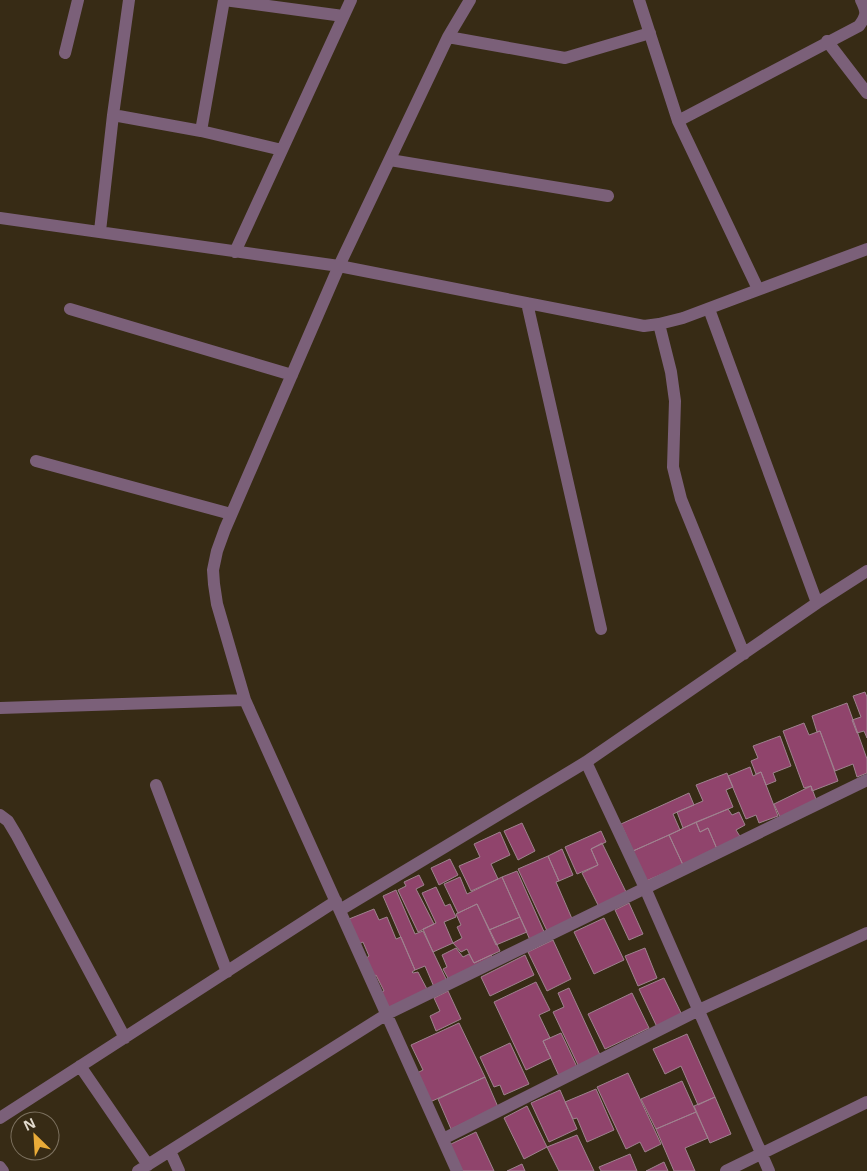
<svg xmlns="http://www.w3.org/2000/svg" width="867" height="1171" font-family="'Noto Sans',sans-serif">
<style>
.building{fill:#90446c;stroke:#9f828f}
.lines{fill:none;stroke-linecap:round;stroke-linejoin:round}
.minor{stroke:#7b6079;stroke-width:12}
</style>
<rect width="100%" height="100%" fill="#372b15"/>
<path class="building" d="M865 692 867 697V738L864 731 857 733 852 720 861 717 853 696Z
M847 703 867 759V773L857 777 853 764 835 771 820 731 817 732 812 716Z
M804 723 809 735 820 731 838 781 812 791 811 786 804 788 783 731Z
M780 736 791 766 773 773 776 781 766 785 761 772 756 774 751 761 758 758 753 746Z
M750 767 753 776 761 772 778 816 759 823 756 815 746 819 728 776Z
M727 773 733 787 726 790 733 807 683 828 677 812 703 801 696 785Z
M811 786 817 802 781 819 774 804Z
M689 793 694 805 673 814 680 830 633 851 621 824Z
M728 809 732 815 739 812 745 825 736 830 741 838 717 849 708 828 700 832 696 822Z
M696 822 700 832 708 828 717 849 683 865 669 835Z
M522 823 535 851 518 860 504 831Z
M601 831 606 842 591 849 598 865 577 874 565 847Z
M500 832 510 855 491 864 498 879 471 891 459 866 480 857 474 844Z
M669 835 683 865 646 881 633 851Z
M602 843 627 894 599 907 582 873 598 865 591 849Z
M562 849 573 875 559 881 548 856Z
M548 856 559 881 556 882 573 921 548 933 518 869Z
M450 859 458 875 439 885 431 868Z
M517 871 545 934 530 940 502 877Z
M419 875 424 885 416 889 434 924 418 932 398 890 406 886 404 882Z
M460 877 467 894 502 877 520 917 489 930 477 904 458 913 444 884Z
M436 887 445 906 450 904 456 917 444 922 453 943 433 952 423 929 436 923 422 893Z
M396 890 415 934 423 931 447 981 434 987 425 966 415 970 383 896Z
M629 903 643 934 629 940 615 910Z
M477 904 500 951 474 963 467 949 461 952 453 943 462 938 457 927 461 925 456 914Z
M374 909 379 920 387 917 396 939 401 937 415 970 412 972 413 973 418 972 428 991 387 1010 379 993 384 991 376 975 373 977 365 959 369 956 363 942 359 944 349 919Z
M520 917 527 932 496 945 489 930Z
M604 918 624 960 594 974 574 932Z
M553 940 571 979 547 991 528 952Z
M456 948 463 957 469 954 474 963 491 955 493 958 449 980 443 969 447 967 442 955Z
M645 948 657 978 638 986 625 956Z
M525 955 534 975 490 996 481 977Z
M664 978 682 1015 657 1027 639 989Z
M536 982 550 1010 539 1015 550 1038 543 1041 551 1058 526 1070 494 1002Z
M569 988 601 1057 579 1067 553 1012 564 1007 558 993Z
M448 991 461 1019 436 1031 430 1016 440 1011 434 998Z
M632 993 649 1028 605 1049 588 1014Z
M459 1023 485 1077 430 1102 417 1073 423 1070 411 1045Z
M561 1033 577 1067 559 1076 543 1041Z
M687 1034 715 1097 698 1105 681 1066 665 1074 653 1049Z
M510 1043 529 1084 504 1095 500 1085 494 1087 480 1057Z
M628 1073 661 1144 645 1152 640 1142 626 1149 597 1087Z
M485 1077 498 1107 451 1129 438 1099Z
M682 1081 696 1112 656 1129 641 1099Z
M596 1089 614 1130 587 1142 577 1118 573 1119 565 1102Z
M560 1090 577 1129 549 1142 531 1103Z
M715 1097 731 1134 710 1143 694 1106Z
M527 1106 547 1147 524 1159 504 1118Z
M696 1112 708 1138 685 1148 695 1171H674L656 1129Z
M476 1132 494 1171H461L449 1145Z
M577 1135 594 1171H559L547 1147Z
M630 1154 637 1171H601L599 1167Z
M664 1162 668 1171H646Z
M522 1164 525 1171H507Z"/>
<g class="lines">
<path class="minor" d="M224 0 343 16
M639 0 678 121 758 289
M448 37 565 58 650 33
M827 41 867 93
M65 53 78 0
M113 115 201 131 282 150
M678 121 859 26C867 15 867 12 861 0
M201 131 224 0
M390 160 608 196
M0 218 339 266 644 326 659 324 683 318 867 249
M100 231 113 115 129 0
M235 252 351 0
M527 303 601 629
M70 309 292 375
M709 309 817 603
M659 324 671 372 675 401 673 467 681 499 744 654
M36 461 231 514
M0 708 245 700
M586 762 645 888 769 1171
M156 785 227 972
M0 815 8 821 17 836 125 1038
M340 910 586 762 817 603 867 571
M80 1066 148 1165
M0 1118 336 901
M443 1139 699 1010 867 933
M170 1151 179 1171
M0 1167 3 1171
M138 1171 387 1014 867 780
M457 1171 245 700 217 604 214 584 213 570 217 551 225 529 339 266 448 37 470 0
M726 1171 867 1102"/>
</g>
<g transform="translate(35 1136) rotate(335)"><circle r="24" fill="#372b15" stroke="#7c715f"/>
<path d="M0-4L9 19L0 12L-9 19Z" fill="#e9ab38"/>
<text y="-8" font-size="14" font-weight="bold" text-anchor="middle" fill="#e3dbce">N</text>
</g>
</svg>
